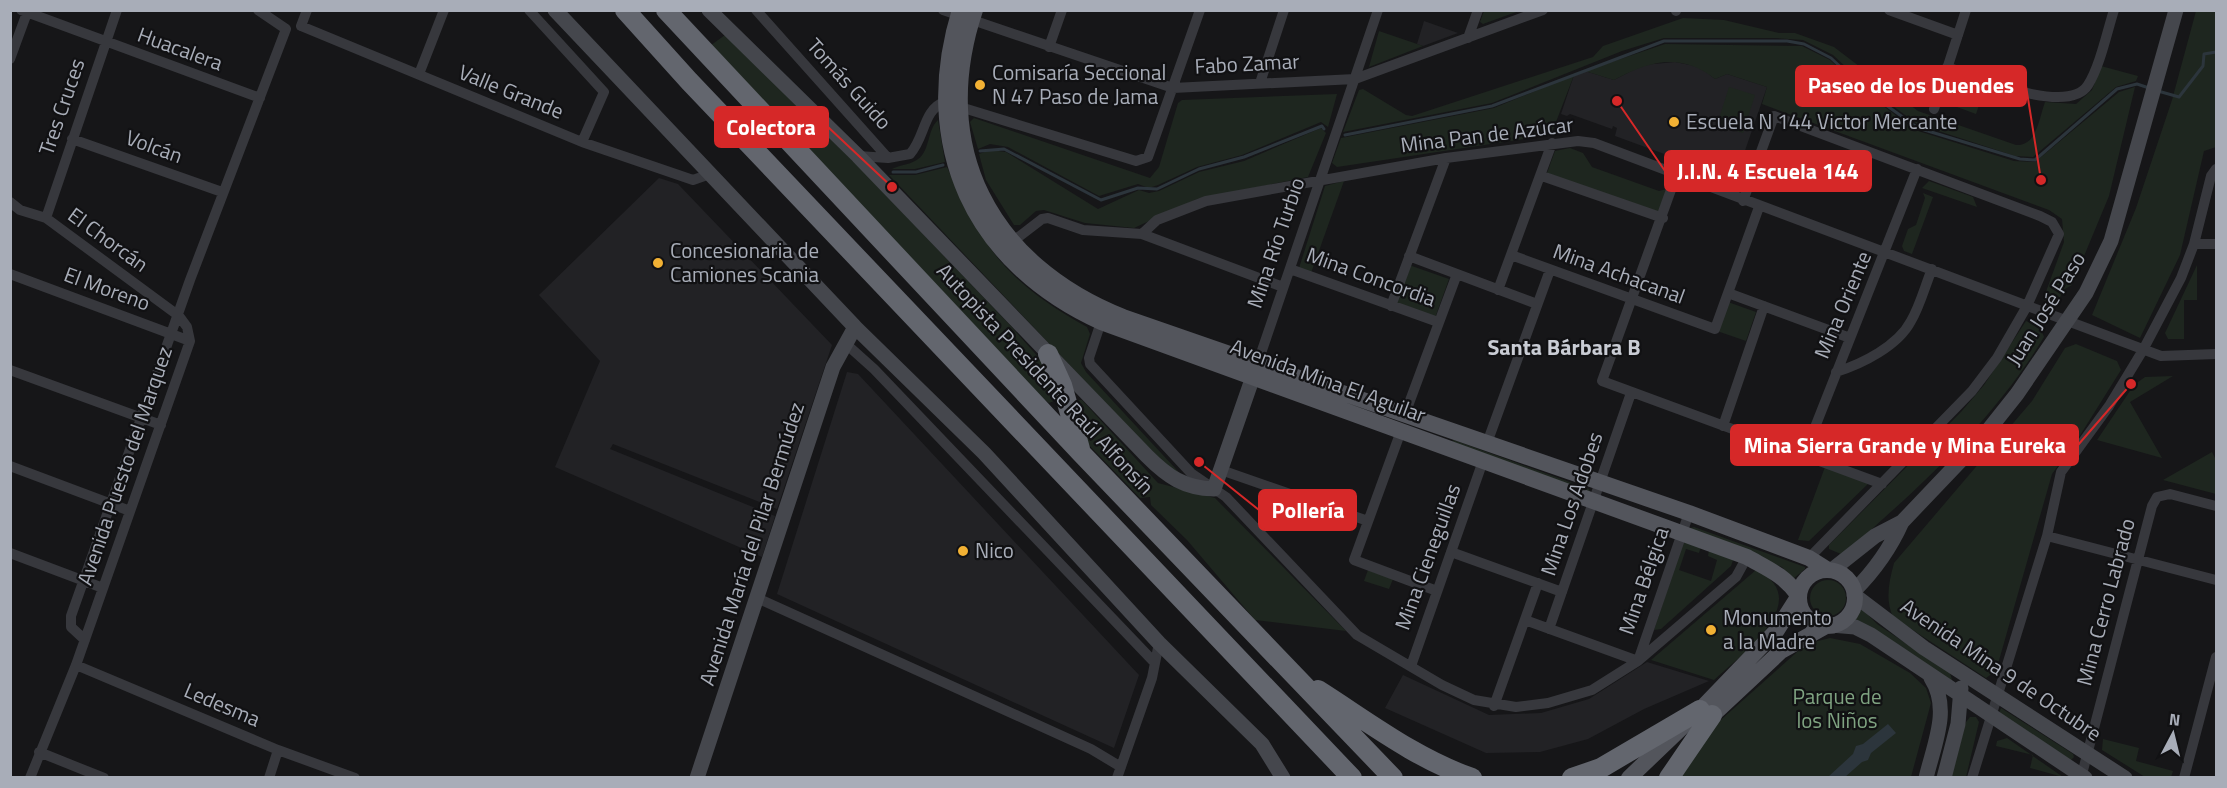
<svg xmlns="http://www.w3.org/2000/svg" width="2227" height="788" font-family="'Titillium Web',sans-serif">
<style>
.built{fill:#222225}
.green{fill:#1e261f}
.water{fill:#2c353c}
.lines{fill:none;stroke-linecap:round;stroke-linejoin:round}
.stream{stroke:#2c353c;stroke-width:3}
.street{stroke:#37383d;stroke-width:10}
.secondary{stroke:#45474d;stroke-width:15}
.primary{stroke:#53555c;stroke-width:16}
.highway{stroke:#63666e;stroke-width:20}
.poi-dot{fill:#f2b134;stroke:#111113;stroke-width:2}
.labels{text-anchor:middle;stroke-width:4.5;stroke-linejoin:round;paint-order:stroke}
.street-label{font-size:21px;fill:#a8adb8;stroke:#111113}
.poi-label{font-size:21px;fill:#a8adb8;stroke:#111113;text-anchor:start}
.park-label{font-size:21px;fill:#7fa381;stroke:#111113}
.neighbourhood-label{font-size:22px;font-weight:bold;fill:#c9ccd4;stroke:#111113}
.leader{fill:none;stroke:#d62828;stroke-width:2}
.callout-dot{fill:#d62828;stroke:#111113;stroke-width:2}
.callout{fill:#d62828;stroke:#d62828;stroke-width:2}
.callout-label{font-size:22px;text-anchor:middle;font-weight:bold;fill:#fff}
</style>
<rect width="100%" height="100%" fill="#161618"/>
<path class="built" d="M1424 21 1458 33 1423 46 1417 44Z
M1675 62 1700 67 1715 79 1727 74 1767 87 1740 165H1737L1734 174 1728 177 1721 173V169L1709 165 1704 168 1697 165 1696 160 1691 159 1689 163 1615 136 1617 128 1613 126 1612 129 1570 114 1567 116 1561 114 1574 75 1585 71 1614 80 1643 65Z
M659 178 678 184 832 345 777 509 613 444 610 449 775 516 762 557 555 467 600 361 539 295Z
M847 372 858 374 1139 675 1114 748 777 594Z
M1647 662 1709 681 1644 709 1588 739 1540 752 1486 753 1385 708 1403 675 1489 715 1541 713 1589 699Z"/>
<path class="green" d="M1484 11V10L1519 11 1483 24 1480 22Z
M2196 11H2216V147L2204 151 2180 255 2140 338 2092 315 2136 208 2172 100Z
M1683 18 1724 20 1779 33H1795L1834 47 1918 111 2016 145C2037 146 2039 118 2045 102L2076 104 2092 90 2101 66 2138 76 2136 81 2116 87 2033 157 2015 156 1917 124 1865 85 1833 55 1803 40 1775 38H1664L1622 51 1492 103 1343 132 1359 90 1363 89 1406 115 1412 116 1593 57 1603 46Z
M1379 31 1423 46 1369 67Z
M725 35 860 168 1009 324 1040 359 1055 393 1054 401 1049 403 1042 398 707 48Z
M1665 44 1802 46 1830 60 1861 89 1915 130 2014 161 2035 162 2119 92 2135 87 2109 196 2072 285 2065 289 2055 305 2043 300 2064 242 2062 219 2049 210 1762 104 1767 87 1727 74 1715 79C1681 52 1649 61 1614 80L1585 71Z
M1574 75 1551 135 1337 167 1332 163 1341 138 1494 108Z
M1956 77 1985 87 1976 114 1946 103 1943 98 1949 80Z
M1729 87 1755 95 1743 133 1717 125Z
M1337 94 1328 127 1321 122 1242 155 1197 167 1158 185 1149 188 1138 184 1099 196 1008 147 990 144 978 149 970 122 974 118 1150 178 1159 167 1178 103 1182 100Z
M938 120 945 162 915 169H892C899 165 908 165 915 161 931 153 926 131 938 120Z
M1321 128 1326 133 1308 177 1197 199 1134 228 1085 223 1044 210 1036 211 1020 225H1014L986 180 979 154 990 150 1006 152 1098 209 1139 190 1149 193 1159 191 1199 172 1244 161Z
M1570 148 1583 153 1592 167 1659 191 1667 189 1658 213 1547 173 1555 151Z
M947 167C983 250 1008 283 1087 327L1090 334 1081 363 1086 372 1187 481 1176 477 889 175H915Z
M1344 181 1311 273 1299 268 1325 186Z
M1929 181 1973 197 1977 207 1922 188Z
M1923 193 1933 197 1912 254 1904 251 1902 246 1908 229 1916 225 1925 198Z
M1409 265 1449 279 1435 318 1394 304Z
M2197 265V300H2184V339H2168L2165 333Z
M1728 302 1756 312 1746 341 1717 331Z
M2026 321 2040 326 2044 337C1994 420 1921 486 1849 549L1841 554 1829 549V545L1961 412 1984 385Z
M2076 344 2117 361 2121 370 2079 437 2052 474 1996 671 1986 678 1893 617C1885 599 1889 582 1894 563L2032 401 2065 348Z
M2173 376 2130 402 2162 458 2097 440 2134 385 2145 377Z
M1077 400H1082L1158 483 1215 498 1346 631 1255 620 1187 540 1151 505 1150 497 1140 498 1085 441 1074 404Z
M1454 440 1589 489 1590 492 1451 442Z
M2212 452 2216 460V494L2163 480Z
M1825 467 1869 483 1809 541 1798 540Z
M1694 527 1805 567V569L1793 579 1782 567 1690 532V528Z
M1683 542 1701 546 1699 553 1686 549 1679 570 1711 581 1717 560 1708 556 1709 550 1733 560 1731 566 1661 629 1654 630Z
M1368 570 1393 579 1389 589 1364 581Z
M1756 570C1816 599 1743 654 1714 680L1651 660Z
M1810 598a18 18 0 1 1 36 0a18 18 0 1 1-36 0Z
M1861 608 1877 624 1950 673 1953 683 1854 621Z
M1830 638 1860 644 1910 673 1926 688 1931 703 1911 777 1678 778 1705 734 1806 644Z
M2001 708 2073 754 2074 757 2071 760 1999 713Z
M1970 717H1976L1979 722 1966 777 1951 778 1966 722Z
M2007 738 2063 777 2030 768 2033 755 1996 746 1997 741Z
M2103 739 2139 748 2136 761 2173 771 2171 777H2145L2102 750Z"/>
<path class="water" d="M1888 724 1896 733 1871 753 1868 760 1862 762 1845 777H1828L1853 754 1856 746 1863 744Z"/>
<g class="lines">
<path class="stream" d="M2158 91 2179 97 2203 66 2204 54 2216 52
M1345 135 1492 106 1664 41H1787L1804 44 1831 58 1865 90 1918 128 2020 159 2035 160 2117 89 2137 84 2149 88
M980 151 1004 149 1101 200 1138 188 1157 189 1199 169 1244 157 1322 126 1324 129
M893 172H916L943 165"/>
<path class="street" d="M21 10 260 98
M258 10 286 29
M529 10 604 92 582 142
M756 10 888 158
M943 10 1173 88 1355 79 1543 10
M1889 10 1958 35
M1676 11V10
M301 26 582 142 693 180 710 174
M301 26 307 10
M1468 38 1478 10
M1049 47 1062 10
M10 59 28 10
M1947 67C1974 76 2068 117 2088 85 2100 66 2107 32 2114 10
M419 74 444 10
M1260 83 1284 10
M1934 109 1966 10
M72 139 222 192
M858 156 888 158 910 154C925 138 923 110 944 102L1136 161 1148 157 1200 10
M1542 176 1663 218
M1676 176 1602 381 1882 484
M1743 201 1774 116 2040 216 2052 222 2059 234 2027 306 1997 358 1972 391 1809 558
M10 202 20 210 46 218 179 316 187 327 190 341 76 665 30 778
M46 218 117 10
M1142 234 1157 220 1206 201 1446 158 1578 141 1594 143 2161 356 2216 354
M1012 242 1042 219 1048 218 1083 230 1142 234 1283 287
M2194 244H2216
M1511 255 1715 329 1759 207
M1409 256 1537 304
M1290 269 1438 322
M10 274 190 341
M1498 290 1552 143
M1728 293 1850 338
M1391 306 1446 158
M1101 322 1089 358 1090 364 1191 473 1226 497 1357 635 1442 685 1474 700 1516 707 1548 703 1592 690 1638 661 1736 577 1747 557
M845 343 874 369 1155 663
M1258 362 1378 10
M10 370 161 425
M1836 372C1862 364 1898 346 1911 321 1920 306 1925 286 1932 269
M1405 414 1457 274
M1723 426 1764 306
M1401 431 1354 560 1437 591
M1487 443 1550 270
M1804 455 1917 169
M10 466 130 511
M1221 470 1368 521
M2047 536 2216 580
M1451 552 1562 592
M10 553 103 588
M757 598 1091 749 1121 767
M1525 620 1638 661 1689 513
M1549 629 1631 393
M85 640 71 627V616L190 280 286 29
M76 665 278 750 355 778
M1411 666 1483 461
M1494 706 1538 583
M39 752 104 778
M269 778 278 750
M1117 778 1152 678 1159 643
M1972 778 2047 536 2061 472 2109 406 2143 350 2181 278 2194 244 2211 176 2216 169
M2081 778 2152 506 2157 497 2170 494 2216 506
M2184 778 2216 657"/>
<path class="secondary" d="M555 10 855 327 984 453 1159 643 1262 744 1283 778
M709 10 858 156 1147 456C1168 477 1184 488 1214 489L1256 368
M1832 570 1875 536 1902 522 1982 438 2017 394 2086 293 2111 241 2176 10
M1854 591C1875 570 1890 549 1902 522
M1854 595 1924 648 2125 778
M1831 625 1855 627 1871 635 2085 778
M697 778 833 367 855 327
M1926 778C1934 744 1951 709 1931 678
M1944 778 1958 724 1961 688"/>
<path class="primary" d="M960 10C918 145 973 264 1101 322L1747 557C1768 569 1784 575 1798 595
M975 10C929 148 990 264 1123 317L1689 513 1809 558 1828 570
M1799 598a28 28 0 1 1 56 0a28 28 0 1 1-56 0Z
M1703 724 1781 651 1826 626
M1629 778 1700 710 1777 630 1798 597"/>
<path class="highway" d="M625 10 689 81 1352 778
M666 10 1082 454 1393 778
M1048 354 1062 385 1080 449
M1318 690C1367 721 1416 759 1472 778
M1572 778 1601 768 1700 710
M1669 778 1712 715"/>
</g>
<g class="poi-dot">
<circle cx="980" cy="85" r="6"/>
<circle cx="1674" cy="122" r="6"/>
<circle cx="658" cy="263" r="6"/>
<circle cx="963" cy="551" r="6"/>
<circle cx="1711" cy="630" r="6"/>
</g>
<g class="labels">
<g class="street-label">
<text transform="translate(180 49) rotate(20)" y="7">Huacalera</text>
<text transform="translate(1247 64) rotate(-3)" y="7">Fabo Zamar</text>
<text transform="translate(849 84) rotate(48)" y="7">Tomás Guido</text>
<text transform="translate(511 92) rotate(22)" y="7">Valle Grande</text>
<text transform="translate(62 107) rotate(-71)" y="7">Tres Cruces</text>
<text transform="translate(1487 135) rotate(-7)" y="7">Mina Pan de Azúcar</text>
<text transform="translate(154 147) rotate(20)" y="7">Volcán</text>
<text transform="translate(108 240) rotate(36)" y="7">El Chorcán</text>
<text transform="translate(1276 243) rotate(-71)" y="7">Mina Río Turbio</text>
<text transform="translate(1619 274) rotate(20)" y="7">Mina Achacanal</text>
<text transform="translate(1371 277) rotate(20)" y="7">Mina Concordia</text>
<text transform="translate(107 289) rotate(20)" y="7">El Moreno</text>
<text transform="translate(1843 305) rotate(-67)" y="7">Mina Oriente</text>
<text transform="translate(2046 309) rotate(-58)" y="7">Juan José Paso</text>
<text transform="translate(1045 379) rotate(47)" y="7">Autopista Presidente Raúl Alfonsín</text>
<text transform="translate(1328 381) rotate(20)" y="7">Avenida Mina El Aguilar</text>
<text transform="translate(125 466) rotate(-71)" y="7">Avenida Puesto del Marquez</text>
<text transform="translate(1572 504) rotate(-71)" y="7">Mina Los Adobes</text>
<text transform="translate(752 544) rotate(-72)" y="7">Avenida María del Pilar Bermúdez</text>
<text transform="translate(1428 557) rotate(-70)" y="7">Mina Cieneguillas</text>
<text transform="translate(1644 581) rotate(-71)" y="7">Mina Bélgica</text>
<text transform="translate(2106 602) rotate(-75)" y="7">Mina Cerro Labrado</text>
<text transform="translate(2001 670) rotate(34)" y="7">Avenida Mina 9 de Octubre</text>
<text transform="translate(222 705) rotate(23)" y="7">Ledesma</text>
</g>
<g class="poi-label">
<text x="992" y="80">Comisaría Seccional<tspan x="992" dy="24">N 47 Paso de Jama</tspan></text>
<text x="1686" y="129">Escuela N 144 Victor Mercante</text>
<text x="670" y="258">Concesionaria de<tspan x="670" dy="24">Camiones Scania</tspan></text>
<text x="975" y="558">Nico</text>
<text x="1723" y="625">Monumento<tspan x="1723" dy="24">a la Madre</tspan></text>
</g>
<g class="park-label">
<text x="1837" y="704">Parque de<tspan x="1837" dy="24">los Niños</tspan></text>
</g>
<g class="neighbourhood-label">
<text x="1564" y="355">Santa Bárbara B</text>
</g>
</g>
<path class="leader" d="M2041 180L2026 86M892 187L828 127M1617 101L1665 171M2131 384L2078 445M1199 462L1259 510"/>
<g class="callout-dot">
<circle cx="2041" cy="180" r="6"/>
<circle cx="892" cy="187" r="6"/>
<circle cx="1617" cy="101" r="6"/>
<circle cx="2131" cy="384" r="6"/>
<circle cx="1199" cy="462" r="6"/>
</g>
<g class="callout">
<rect x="1796" y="66" width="230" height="40" rx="6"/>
<rect x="715" y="107" width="113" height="40" rx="6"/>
<rect x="1665" y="151" width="206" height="40" rx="6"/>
<rect x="1731" y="425" width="347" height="40" rx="6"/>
<rect x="1259" y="490" width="97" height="40" rx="6"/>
</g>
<g class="callout-label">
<text x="1911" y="93">Paseo de los Duendes</text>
<text x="771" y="135">Colectora</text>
<text x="1768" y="179">J.I.N. 4 Escuela 144</text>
<text x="1905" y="453">Mina Sierra Grande y Mina Eureka</text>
<text x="1308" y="518">Pollería</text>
</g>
<rect width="2227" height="788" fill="none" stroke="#a8adb8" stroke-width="24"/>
<g transform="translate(2173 734) rotate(7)" stroke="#111113" stroke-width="4.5" paint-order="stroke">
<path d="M0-4.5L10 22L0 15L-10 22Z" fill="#a8adb8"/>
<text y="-9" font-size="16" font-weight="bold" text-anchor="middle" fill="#a8adb8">N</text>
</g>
</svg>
